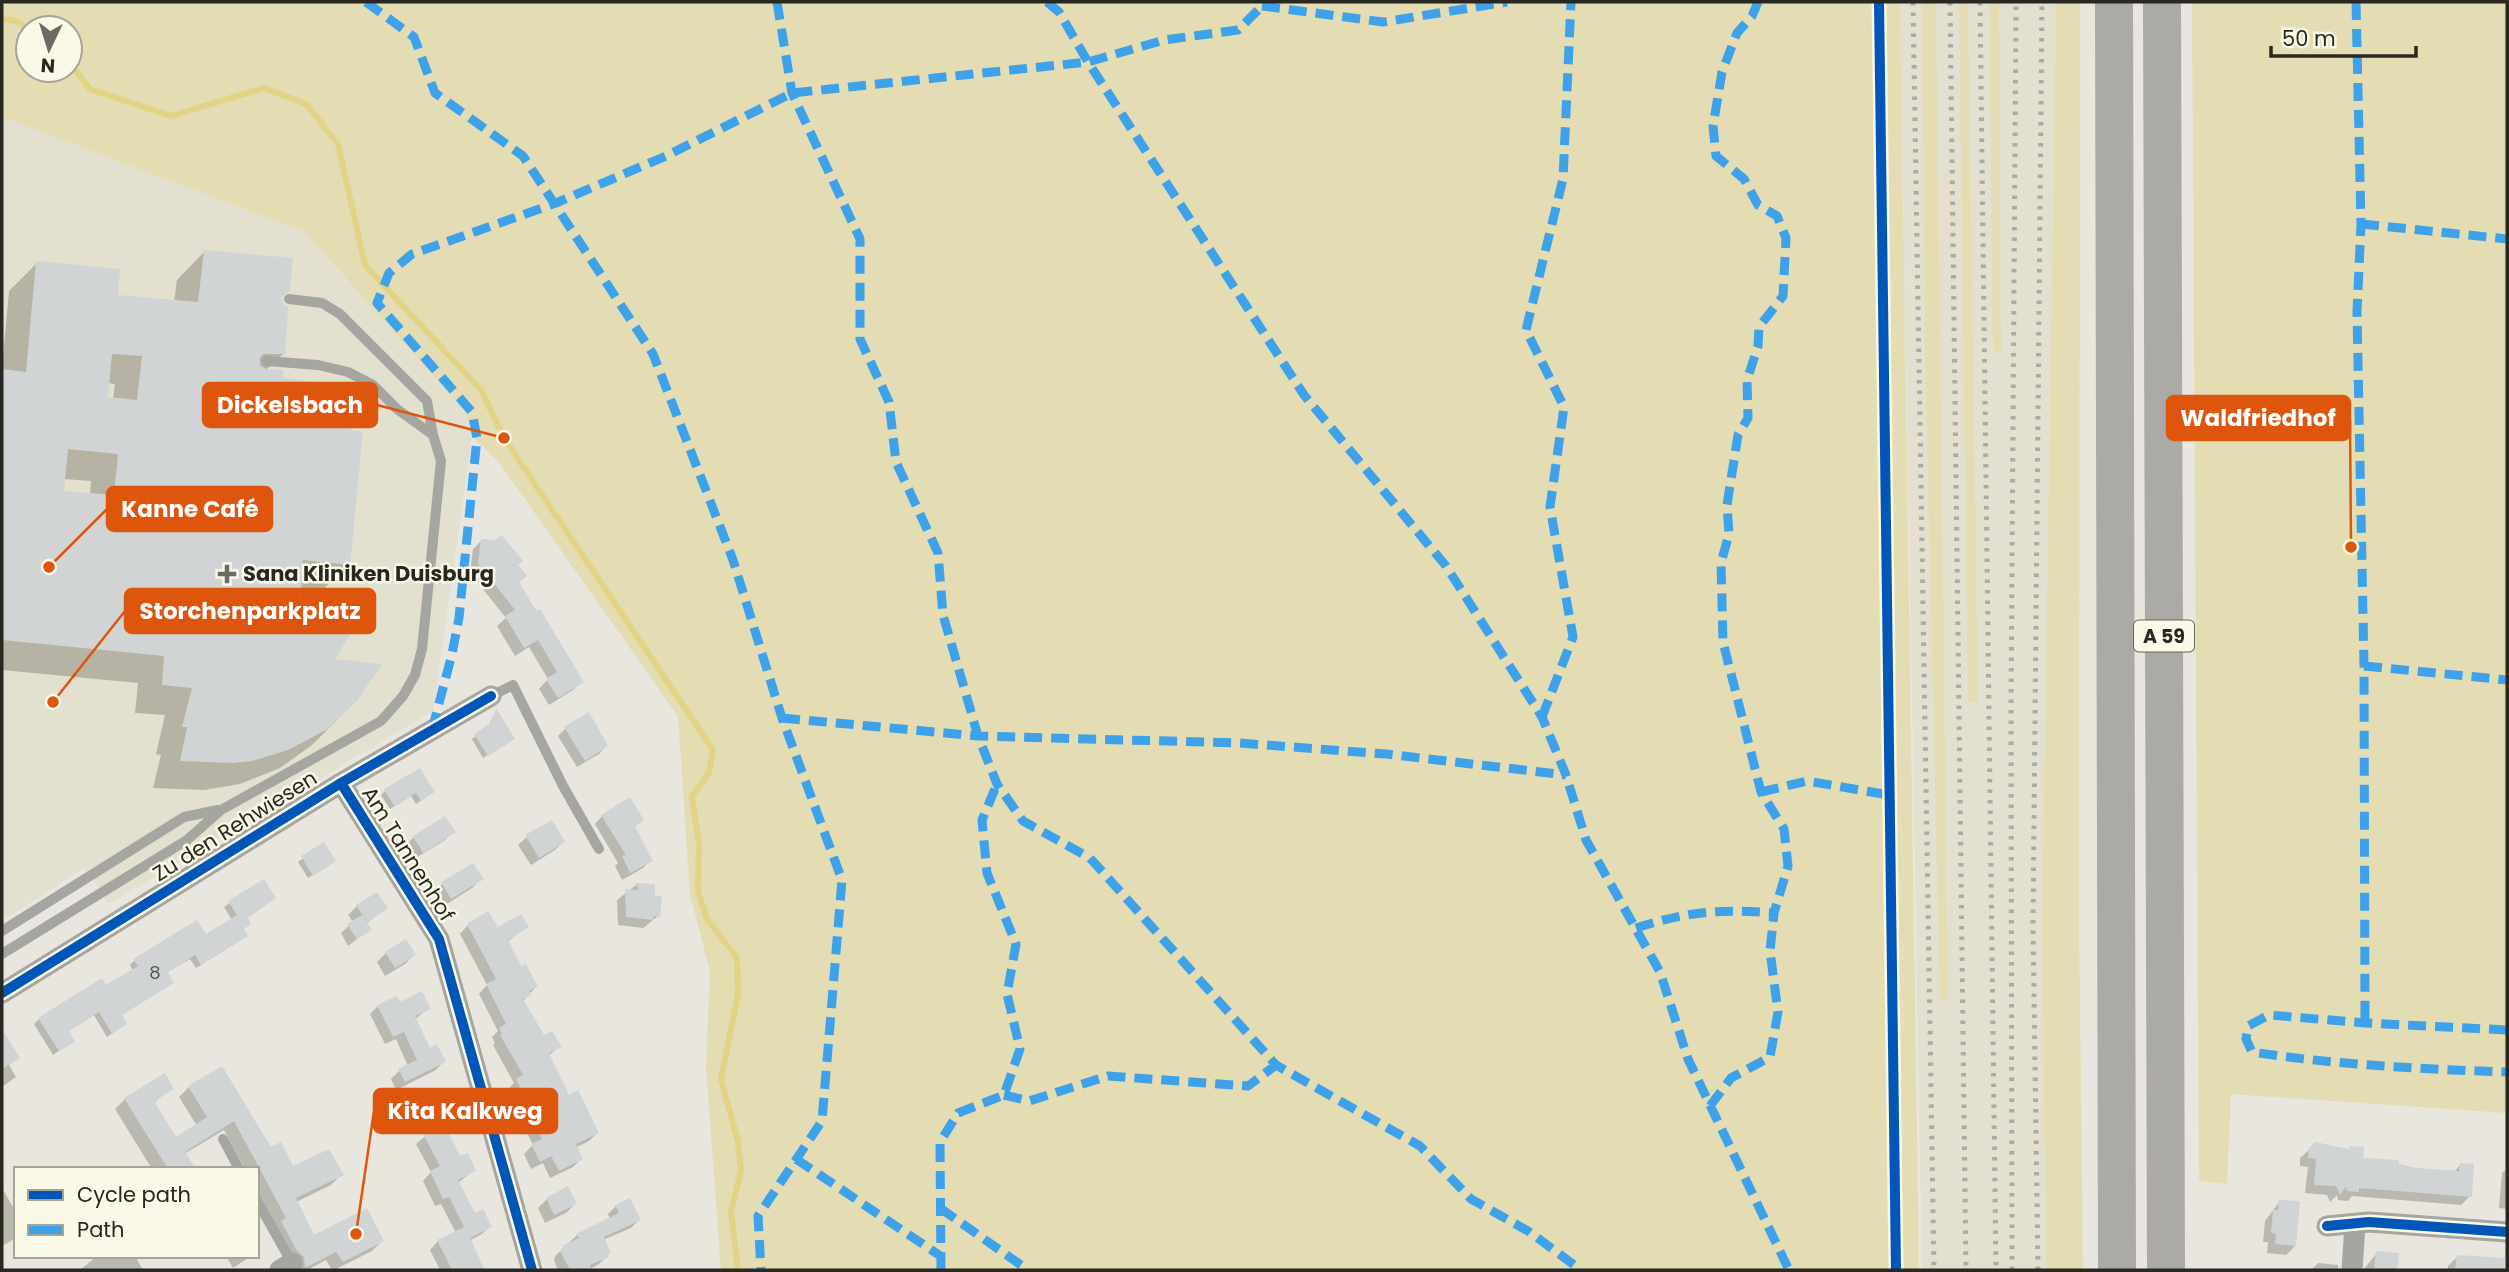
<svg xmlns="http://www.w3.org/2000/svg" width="2509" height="1272" font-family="Poppins,sans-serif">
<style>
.built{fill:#e4e0cf}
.green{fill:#e4dcb3;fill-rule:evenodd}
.shadow{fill:#0003;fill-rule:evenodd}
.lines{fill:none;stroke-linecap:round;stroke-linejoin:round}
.stream{stroke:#e2d387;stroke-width:6}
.building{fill:#d0d4d5;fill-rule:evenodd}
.service{stroke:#a5a5a1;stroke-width:10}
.minor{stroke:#a5a5a1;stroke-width:21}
.motorway{stroke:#acaaa6;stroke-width:38}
.rail{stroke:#acaaa5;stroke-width:5;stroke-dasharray:3.5 7;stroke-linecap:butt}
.quiet{stroke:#3ea2ea;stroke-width:9;stroke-dasharray:18 9;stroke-linecap:butt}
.cycleway-casing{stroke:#faf8e6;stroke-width:15}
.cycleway{stroke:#0057b8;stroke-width:10}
.poi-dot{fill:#6c6a63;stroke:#faf8e6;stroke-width:2.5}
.labels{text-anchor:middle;stroke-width:5;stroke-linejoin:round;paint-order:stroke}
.number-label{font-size:18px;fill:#565551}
.shield{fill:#faf8e6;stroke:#68665c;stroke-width:2}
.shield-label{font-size:19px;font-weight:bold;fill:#292721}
.poi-label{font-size:21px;font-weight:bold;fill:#292721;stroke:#faf8e6;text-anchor:start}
.street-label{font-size:21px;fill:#292721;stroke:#faf8e6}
.leader{fill:none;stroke:#de560d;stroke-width:2.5}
.callout-dot{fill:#de560d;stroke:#faf8e6;stroke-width:2.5}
.callout{fill:#de560d;stroke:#de560d;stroke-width:2.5}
.callout-label{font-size:23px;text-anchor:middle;font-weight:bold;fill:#fff}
</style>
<rect width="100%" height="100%" fill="#e8e6de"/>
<path class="built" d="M1900 2H2056L2042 924 2046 1270H1922Z
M2 117 305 232 466 413 472 437 433 711 109 904 85 867 2 921Z"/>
<path class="green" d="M2 2H1900L1919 1270H721L706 1067 710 971 690 895 678 716 498 461 472 437 466 413 305 232 2 117ZM70 28V70H28V28Z
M1922 2H1936L1948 999 1940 1000 1925 350Z
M1959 2H1968L1978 701 1968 702Z
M1989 2H1999L2001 351H1993Z
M2056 2H2080L2079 922 2083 1270H2046L2042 924Z
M2192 2H2507V1113L2231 1094 2227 1184 2199 1181Z"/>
<path class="shadow" d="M204 252 288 290 279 299 283 354 266 370 349 432 348 564 318 595 340 717 312 745 280 768 240 784 204 790 153 788 161 755 156 754 165 715 135 713 138 683 2 670V369L9 291 37 263 116 296 174 302 177 280ZM107 383 115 384 113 399 106 398ZM64 479 91 481 90 495 62 492Z
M482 540 516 565 518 583 582 681 573 690 549 705 539 689 548 679 529 647 515 656 497 626 506 618 470 573 473 549Z
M496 711 513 739 483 758 472 739 488 727Z
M565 729 606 746 599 754 577 767 558 736Z
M385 791 433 792 416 804 411 796 390 809 381 795Z
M602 816 642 820 634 827 651 860 643 868 622 880 615 866 618 863 595 824Z
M453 832 445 840 414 859 406 845 414 837Z
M527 837 563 842 555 850 531 865 518 845Z
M323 844 329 865 308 878 298 862Z
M481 879 472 888 442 907 433 893 442 884Z
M264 881 246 919 241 940 196 968 190 959 166 973 172 983 120 1016 125 1024 107 1037 94 1015 67 1032 73 1041 53 1055 34 1024 39 1019 106 988 133 971 130 965 134 961 205 936 232 920 224 907Z
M636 885 653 886V897L658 916 643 928 618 925 617 900Z
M357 906 385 908 366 924 369 930 348 946 341 933 353 922 348 915Z
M468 925 498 930 527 926 507 942 520 968 536 987 523 1001 544 1038 559 1047 548 1056 568 1097 597 1133 589 1141 575 1148 581 1159 573 1167 550 1178 543 1163 531 1169 524 1154 533 1145 515 1109 517 1107 508 1089 514 1083 493 1045 495 1043 492 1037 498 1031 479 994 487 985 460 934Z
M386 953 414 955 405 964 385 976 377 962Z
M399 1004 429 1008 415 1019 430 1050 444 1061 436 1070 396 1090 391 1079 399 1071 408 1066 396 1039 385 1044 370 1014 378 1006Z
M6 1039 18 1058 9 1065 16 1077 2 1087V1042Z
M221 1068 270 1149 292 1169 341 1175 331 1185 296 1202 313 1237 382 1241 372 1251 334 1270H332L326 1260 307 1270H295L277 1228 257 1192V1169H245L224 1130 184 1154 193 1169H152L115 1109 125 1099 172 1088 153 1103 175 1139 197 1126 179 1097 189 1087Z
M431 1110 459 1115 443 1127 459 1159 474 1170 458 1183 474 1216 490 1226 482 1234 469 1241 483 1270H440L430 1250 438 1241 456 1233 441 1204 435 1206 423 1181 431 1172 416 1144 429 1133 422 1119Z
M2350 1148 2361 1159 2417 1169 2454 1172 2460 1165 2470 1196 2461 1205 2352 1196 2348 1201 2338 1200 2337 1195 2330 1202 2327 1195 2305 1193 2308 1167 2300 1166V1158L2310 1149 2348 1150Z
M2507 1168V1209L2499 1208 2502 1173Z
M2 1188 13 1207 16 1206V1238L4 1245 2 1241Z
M547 1199 575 1204 566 1213 545 1223 538 1208Z
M2280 1201 2295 1246 2286 1255 2267 1253 2268 1242H2263L2265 1221Z
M616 1206 639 1220 631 1228 603 1240 607 1256 599 1264 590 1269V1270H558L554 1260 555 1256 577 1235 610 1219 608 1214Z
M2377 1253 2397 1255 2395 1270H2363Z
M97 1256H135L143 1270H80Z
M226 1256H251L233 1268Z
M2457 1257 2488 1259 2487 1270H2448V1266Z
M2318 1263 2338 1265V1270H2311Z"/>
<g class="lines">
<path class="stream" d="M2 19 16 21 28 29
M70 63 90 89 171 116 264 88 306 104 338 144 365 265 481 390 504 438 713 750 709 773 692 796 699 845 698 891 707 919 737 958 738 994 721 1079 738 1142 741 1171 731 1212 738 1270"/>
</g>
<path class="building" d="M204 250 293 258 290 291 283 294 281 299 284 305 288 307 285 354H264L260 357V365L266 369 283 370V378L346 385V387L355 388 351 430 363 432 350 565 303 560 301 592 340 595 337 626 350 635 335 659 382 664 356 702 326 730 288 750 252 761 233 763 180 761 187 727H182L192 688 162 685 164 656 2 640V369L26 372 36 261 120 269 118 295 198 302ZM112 354 142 356 137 400 108 397ZM68 449 118 454 114 495 64 491Z
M502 535 523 561 518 565 527 576 519 582 536 611 540 609 584 682 558 698 546 679 557 672 538 640 524 648 505 616 515 610 478 563 481 539 495 540Z
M496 708 515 739 488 756 474 734 491 723Z
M589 712 608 746 585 761 564 727Z
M420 768 435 792 421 801 416 793 394 806 384 789Z
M630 797 644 820 635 826 653 861 630 873 622 856 626 855 601 815Z
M445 816 456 832 423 853 413 836Z
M552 820 565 842 539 858 525 835Z
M324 842 336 861 313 876 301 856Z
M473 863 484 879 451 899 441 882Z
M264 879 276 898 248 918 251 924 244 929 248 936 201 965 195 955 168 972 174 983 122 1015 127 1024 112 1034 99 1012 69 1031 75 1042 59 1051 38 1018 102 978 106 985 138 966 133 959 197 920 206 934 237 915 228 901Z
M635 883 655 884V896H662L660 917 654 916 653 920 626 917 625 889 639 890Z
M377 892 388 908 367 922 356 905Z
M488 911 498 927 521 914 529 927 508 940 521 966 526 964 538 987 529 991 531 995 523 999 544 1035 552 1031 562 1047 549 1053 569 1095 578 1090 599 1133 576 1144 583 1159 559 1171 551 1156 540 1162 531 1144 542 1139 522 1099 525 1098 516 1079 523 1075 500 1035 502 1034 499 1028 506 1024 486 984 496 979 467 924Z
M362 915 372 930 357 939 347 924Z
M406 939 416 955 395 968 385 952Z
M422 991 431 1009 415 1016 430 1048 437 1044 446 1062 405 1082 398 1069 417 1060 404 1032 393 1037 377 1005 396 996 400 1002Z
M2 1029 20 1058 2 1069Z
M222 1066 271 1147 281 1142 293 1166 329 1149 344 1175 296 1198 314 1235 367 1208 384 1241 343 1262 336 1252 305 1268 304 1257 297 1251 281 1221 286 1218 234 1121 185 1152 196 1169H168L124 1098 165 1073 174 1089 154 1101 176 1137 207 1117 188 1086Z
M444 1124 460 1156 468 1153 476 1171 458 1180 475 1213 483 1209 492 1227 470 1238 468 1234 485 1270H452L437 1240 464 1227 449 1197 443 1199 430 1171 440 1166 423 1134Z
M2315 1142 2349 1149V1146L2364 1147 2363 1158 2399 1160V1164L2417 1168 2459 1171 2460 1163 2474 1164 2472 1197 2359 1188V1192L2347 1191 2346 1187 2340 1195 2336 1186 2314 1185 2316 1159 2308 1158 2309 1148Z
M568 1186 577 1204 554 1215 546 1198Z
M630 1198 641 1220 604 1237 611 1253 608 1254 609 1257 590 1265 592 1270H570L560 1251 563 1249 562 1246 579 1238 576 1234 619 1213 615 1205Z
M2279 1200 2300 1201 2296 1246 2275 1244 2276 1234 2271 1233 2273 1210H2278Z
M2376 1251 2399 1253 2398 1268 2374 1270Z
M2457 1255 2505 1258 2504 1270H2455Z"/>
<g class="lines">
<path class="service" d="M267 361 318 365 348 372 373 385 397 409 433 435
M491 696 513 685 563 786 599 849
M2 931 184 817 218 810
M2 954 187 840 221 810 381 721 403 696 415 675 422 649 441 461 433 435 427 401 340 314 322 303 289 299
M223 1139 239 1169
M257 1201 292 1263"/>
<path class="minor" d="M341 783 439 939 532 1270
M2 993 341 783 491 696
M2327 1226 2369 1222 2507 1232
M280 1270 292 1263
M2352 1270 2355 1225"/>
<path class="motorway" d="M2114 2 2117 1270
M2162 2 2166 1270"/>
<path class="rail" d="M1913 2 1934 1270
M1950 2 1966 1270
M1980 2 1996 1270
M2012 1270 2011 709 2016 2
M2038 1270 2033 926 2042 2"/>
<path class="quiet" d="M366 2 414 37 435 93 523 156 653 354 733 560 782 718 842 880 822 1121 758 1216 761 1270
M777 2 792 93 860 239V339L889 402 896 462 938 553 943 615 978 736 997 784 1023 821 1090 858 1276 1065 1420 1146 1471 1199 1528 1231 1581 1270
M1047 2 1059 12 1088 62 1304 395 1446 566 1542 717 1566 775 1586 840 1660 972 1688 1059 1789 1270
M2356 2 2361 224 2357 312 2364 666 2365 1023
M1262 6 1383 22 1507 2
M2361 224 2507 239
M2364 666 2507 680
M1542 717 1573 637 1550 507 1564 407 1526 330 1563 179 1571 2
M782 718 978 736 1239 743 1386 754 1566 775
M432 730 452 654 459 618 477 438 472 412 377 303 389 273 412 254 556 203 666 156 792 93 1088 62 1164 40 1238 30 1266 2
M1761 792 1807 781 1889 795
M1636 928C1689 911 1718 909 1774 913
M2507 1030 2365 1023 2269 1015 2248 1026 2246 1039 2252 1052C2337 1065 2422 1069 2507 1072
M1004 1095 1029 1101 1108 1076 1248 1086 1276 1065
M1710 1106 1731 1078 1770 1057 1778 1012 1770 951 1774 913 1788 866 1784 829 1761 792 1723 642 1721 563 1729 534 1727 505 1738 435 1748 418 1747 380 1758 346 1759 327 1783 296 1786 238 1777 216 1758 205 1744 179 1716 156 1713 126 1722 72 1737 33 1752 16 1758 2
M796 1159 942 1257
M940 1208 1028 1270
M941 1270 940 1142 958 1113 1004 1095 1020 1049 1007 994 1016 944 987 873 982 820 997 784"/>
<defs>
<path id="cycleway" d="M1879 2 1896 1270
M341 783 439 939 532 1270
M2 993 341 783 491 696
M2327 1226 2369 1222 2507 1232"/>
</defs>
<use href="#cycleway" class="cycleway-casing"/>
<use href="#cycleway" class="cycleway"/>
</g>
<path class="poi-dot" d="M223.5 563.5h7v7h7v7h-7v7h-7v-7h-7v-7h7z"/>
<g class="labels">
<g class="number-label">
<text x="155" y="979">8</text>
</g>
<rect class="shield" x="2134" y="620.5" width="60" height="31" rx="5"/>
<g class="shield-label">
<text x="2164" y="643">A 59</text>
</g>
<g class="poi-label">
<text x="243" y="581">Sana Kliniken Duisburg</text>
</g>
<g class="street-label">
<text transform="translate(235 826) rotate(-32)" y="7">Zu den Rehwiesen</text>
<text transform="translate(408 854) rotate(58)" y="7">Am Tannenhof</text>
</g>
</g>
<path class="leader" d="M504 438L377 405M2351 547L2350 418M49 567L107 509M53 702L125 611M356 1234L374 1111"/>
<g class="callout-dot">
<circle cx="504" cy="438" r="7"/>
<circle cx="2351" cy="547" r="7"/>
<circle cx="49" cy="567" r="7"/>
<circle cx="53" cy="702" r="7"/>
<circle cx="356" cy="1234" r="7"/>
</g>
<g class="callout">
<rect x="203" y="383" width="174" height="44" rx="7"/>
<rect x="2167" y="396" width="183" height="44" rx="7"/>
<rect x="107" y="487" width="165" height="44" rx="7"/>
<rect x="125" y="589" width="250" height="44" rx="7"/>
<rect x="374" y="1089" width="183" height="44" rx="7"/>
</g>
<g class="callout-label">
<text x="290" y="413">Dickelsbach</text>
<text x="2258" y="426">Waldfriedhof</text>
<text x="190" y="517">Kanne Café</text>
<text x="250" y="619">Storchenparkplatz</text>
<text x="465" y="1119">Kita Kalkweg</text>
</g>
<rect width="2509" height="1272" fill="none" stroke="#292721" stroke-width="7"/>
<rect x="14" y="1167" width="245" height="91" fill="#faf8e6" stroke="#a6a497" stroke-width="2"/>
<rect x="28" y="1190" width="35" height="10" fill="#0057b8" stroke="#a6a497" stroke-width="2"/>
<text x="77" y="1202" font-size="21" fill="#292721">Cycle path</text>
<rect x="28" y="1225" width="35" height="10" fill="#3ea2ea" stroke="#a6a497" stroke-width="2"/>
<text x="77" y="1237" font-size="21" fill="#292721">Path</text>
<g transform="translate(49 49) rotate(184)"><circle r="33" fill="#faf8e6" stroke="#a6a497" stroke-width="2"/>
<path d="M0-5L12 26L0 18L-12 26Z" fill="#6c6a63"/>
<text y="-10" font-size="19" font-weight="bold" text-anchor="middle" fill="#292721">N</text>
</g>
<path d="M2271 46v10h145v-10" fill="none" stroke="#292721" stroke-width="3.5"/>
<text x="2282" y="46" font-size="21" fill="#292721" stroke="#faf8e6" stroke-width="5" paint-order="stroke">50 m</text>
</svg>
